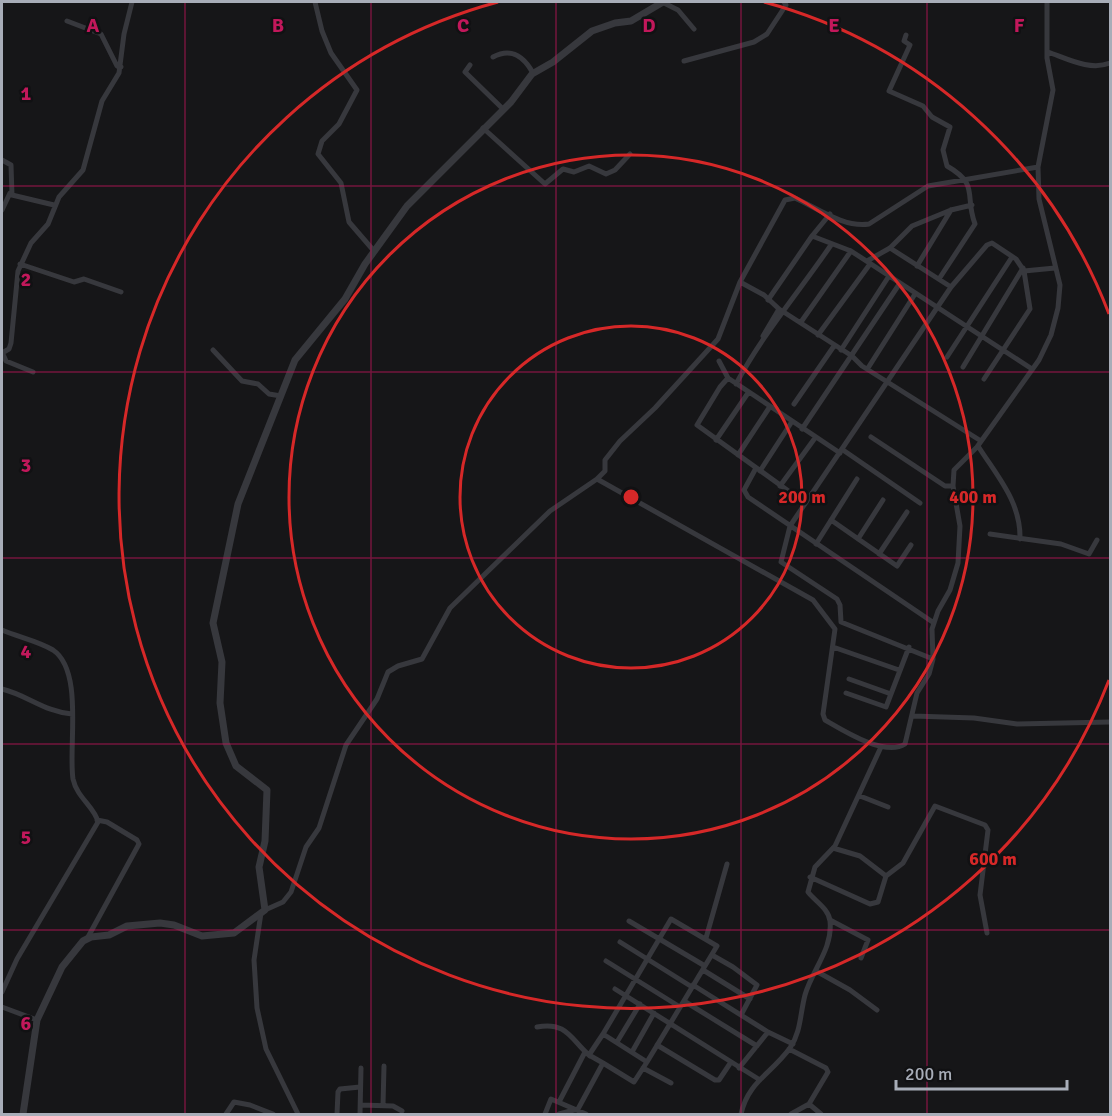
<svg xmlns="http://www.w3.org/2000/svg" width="1112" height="1116" font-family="Signika,sans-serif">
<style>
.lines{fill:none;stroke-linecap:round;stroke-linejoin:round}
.minor{stroke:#37383d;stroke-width:5}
.tertiary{stroke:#37383d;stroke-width:7}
.grid{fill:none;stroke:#c2185b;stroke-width:1.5;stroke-opacity:0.55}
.ring{fill:none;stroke:#d62828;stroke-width:3}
.grid-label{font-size:20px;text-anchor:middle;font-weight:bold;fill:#c2185b;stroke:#111113;stroke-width:5;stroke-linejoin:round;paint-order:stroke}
.centre{fill:#d62828;stroke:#111113;stroke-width:3}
.ring-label{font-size:18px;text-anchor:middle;font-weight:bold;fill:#d62828;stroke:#111113;stroke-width:5;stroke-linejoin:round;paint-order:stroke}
</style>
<rect width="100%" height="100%" fill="#161618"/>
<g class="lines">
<path class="minor" d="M315 2 322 31 331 53 357 90 339 124 322 141 318 154 341 183 349 222 374 251
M662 2 678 10 694 29
M67 21 101 34 117 66 121 67
M906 35 904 41 910 45 889 91 923 106 932 117 950 127 943 150 947 166C980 185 964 195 975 224L939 279
M1048 52C1068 59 1090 71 1110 63
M493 57C512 47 524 57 533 73
M684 61 754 42 767 34 786 5 784 2
M470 65 465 72 503 109
M483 128 545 184 563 169 574 172 589 166 606 174 615 170 630 154
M2 160 11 165 12 195 54 205
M2 210 10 193
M830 214 812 236 851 251 1032 369
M890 248 951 287
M867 261 890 248 912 226 951 210 972 205
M20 264 74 282 84 279 121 292
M917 266 951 210
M740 282 764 295 779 309 852 356 862 366 981 441
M768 300 812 236
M801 322 851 251
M818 335 870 264
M763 336 779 309
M213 350 242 381 258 384 269 394 281 396
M841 350 889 276
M2 352 6 361 33 372
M2 353 9 349 11 343 18 271 31 243 48 224 59 197 83 170 102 101 119 73 124 34 132 2
M947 357 1012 257
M719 361 728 378 840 453
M963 367 1023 268
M868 368 915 294
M728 378 720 387 697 425 805 503
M984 379 1030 309 1024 271
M736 384C762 335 799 292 831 245
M794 404 834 346
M802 429 900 283
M871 437 945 486H953
M716 440 748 393
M978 446C997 476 1021 502 1020 539
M843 450 920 503
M738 455 769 408
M756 468 744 490 748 497 934 623
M760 471 791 423
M597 479 605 471V460L620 441 655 408 718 339 740 282 785 200 795 198C817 208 844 228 869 224L928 186 1038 167
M780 486 815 438
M831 520 897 566 911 545
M990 534 1061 544 1089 554 1097 540
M858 539 883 500
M816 544 857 479
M879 554 907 512
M2 630C18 637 38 641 53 650 84 671 68 747 73 779 77 798 95 807 98 822L17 959 2 992
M833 647 899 670
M933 659 841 622 840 605 837 599 781 562 790 526 951 287 987 245 992 243 1016 259 1024 271 1055 268
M849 679 891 694
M2 689C27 695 45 712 72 714
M846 693 886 707 909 647
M913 716 974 718 1017 724 1110 722
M860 796 888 807
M886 876 903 863 935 806 985 825 988 830 980 895 987 933
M810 877 870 904 878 902 886 876 860 856 833 848
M265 910 283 902 291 892 306 847 319 828 346 745 377 699 388 672 398 666 422 659 450 608 550 511 597 479 813 600 835 629 823 714 825 720C844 731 885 757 905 744L917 693 929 674 933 659 932 629 938 611 950 590 958 563 960 526 953 486 954 470 977 447 1039 360 1051 335 1058 308 1060 285 1039 199 1038 167 1053 90 1047 58V2
M261 913 254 960 257 1008 266 1049 298 1114
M830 920 868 940 861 958
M629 921 705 966
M88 937 139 844 137 840 107 822 97 820
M706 938 727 864
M620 942 692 987
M712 955 733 967 757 985 741 1015
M606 961 680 1007
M703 970 750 999
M816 971 850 990 877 1010
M693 985 768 1032
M615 989 760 1080
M684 1001 757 1046
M2 1007 37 1020
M537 1027C567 1021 571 1040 590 1056
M617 1042 640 1004
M657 1045 715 1080H719L731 1062
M789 1049 826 1068 828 1072 809 1104 791 1114
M632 1052 654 1013
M603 1063 634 1082 647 1062
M643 1068 671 1083
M739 1068 768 1032 793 1044
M559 1102 585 1052
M809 1104 821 1114
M360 1105 393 1106 402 1111
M383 1105 384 1066
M226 1114 234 1102 250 1105 273 1114
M337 1114 338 1092 340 1089 360 1087
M360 1114 361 1068
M545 1114 551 1099 586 1114
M559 1114 578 1109 603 1063 589 1055 603 1034 647 1062 717 946 671 919 603 1034
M741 1114C748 1082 771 1074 790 1048 801 1032 800 1014 805 995 812 970 833 949 830 921 829 909 815 901 808 892L815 867 835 846 881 747"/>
<path class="tertiary" d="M23 1114 37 1020 62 967 83 941 91 937 109 935 127 926 160 923 174 925 202 936 234 933 265 910 259 867 265 841 267 790 236 766 226 743 220 703 222 662 213 623 238 504 295 360 345 299 365 264 407 206 511 102 532 74 553 62 592 31 615 23 631 21 663 2"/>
</g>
<path class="grid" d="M185 2V1114M371 2V1114M556 2V1114M741 2V1114M927 2V1114M2 186H1110M2 372H1110M2 558H1110M2 744H1110M2 930H1110"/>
<g class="ring">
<circle cx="631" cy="497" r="171"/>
<circle cx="631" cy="497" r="342"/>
<path d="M1109 680A512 512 0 1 1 498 2M764 2A512 512 0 0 1 1109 314"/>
</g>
<g class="grid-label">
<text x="93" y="32">A</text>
<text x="278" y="32">B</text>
<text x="463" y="32">C</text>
<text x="649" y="32">D</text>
<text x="834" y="32">E</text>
<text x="1019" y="32">F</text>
<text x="26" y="100">1</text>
<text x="26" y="286">2</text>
<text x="26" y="472">3</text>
<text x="26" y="658">4</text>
<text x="26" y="844">5</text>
<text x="26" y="1030">6</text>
</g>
<circle cx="631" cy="497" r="9" class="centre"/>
<g class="ring-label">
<text x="802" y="503">200 m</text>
<text x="973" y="503">400 m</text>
<text x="993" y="865">600 m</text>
</g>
<rect width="1112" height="1116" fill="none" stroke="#a8adb8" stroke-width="6"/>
<path d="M896 1080v9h171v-9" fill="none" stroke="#a8adb8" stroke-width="3"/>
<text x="905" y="1080" font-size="18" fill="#a8adb8" stroke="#111113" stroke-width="4.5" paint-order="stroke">200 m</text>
</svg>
